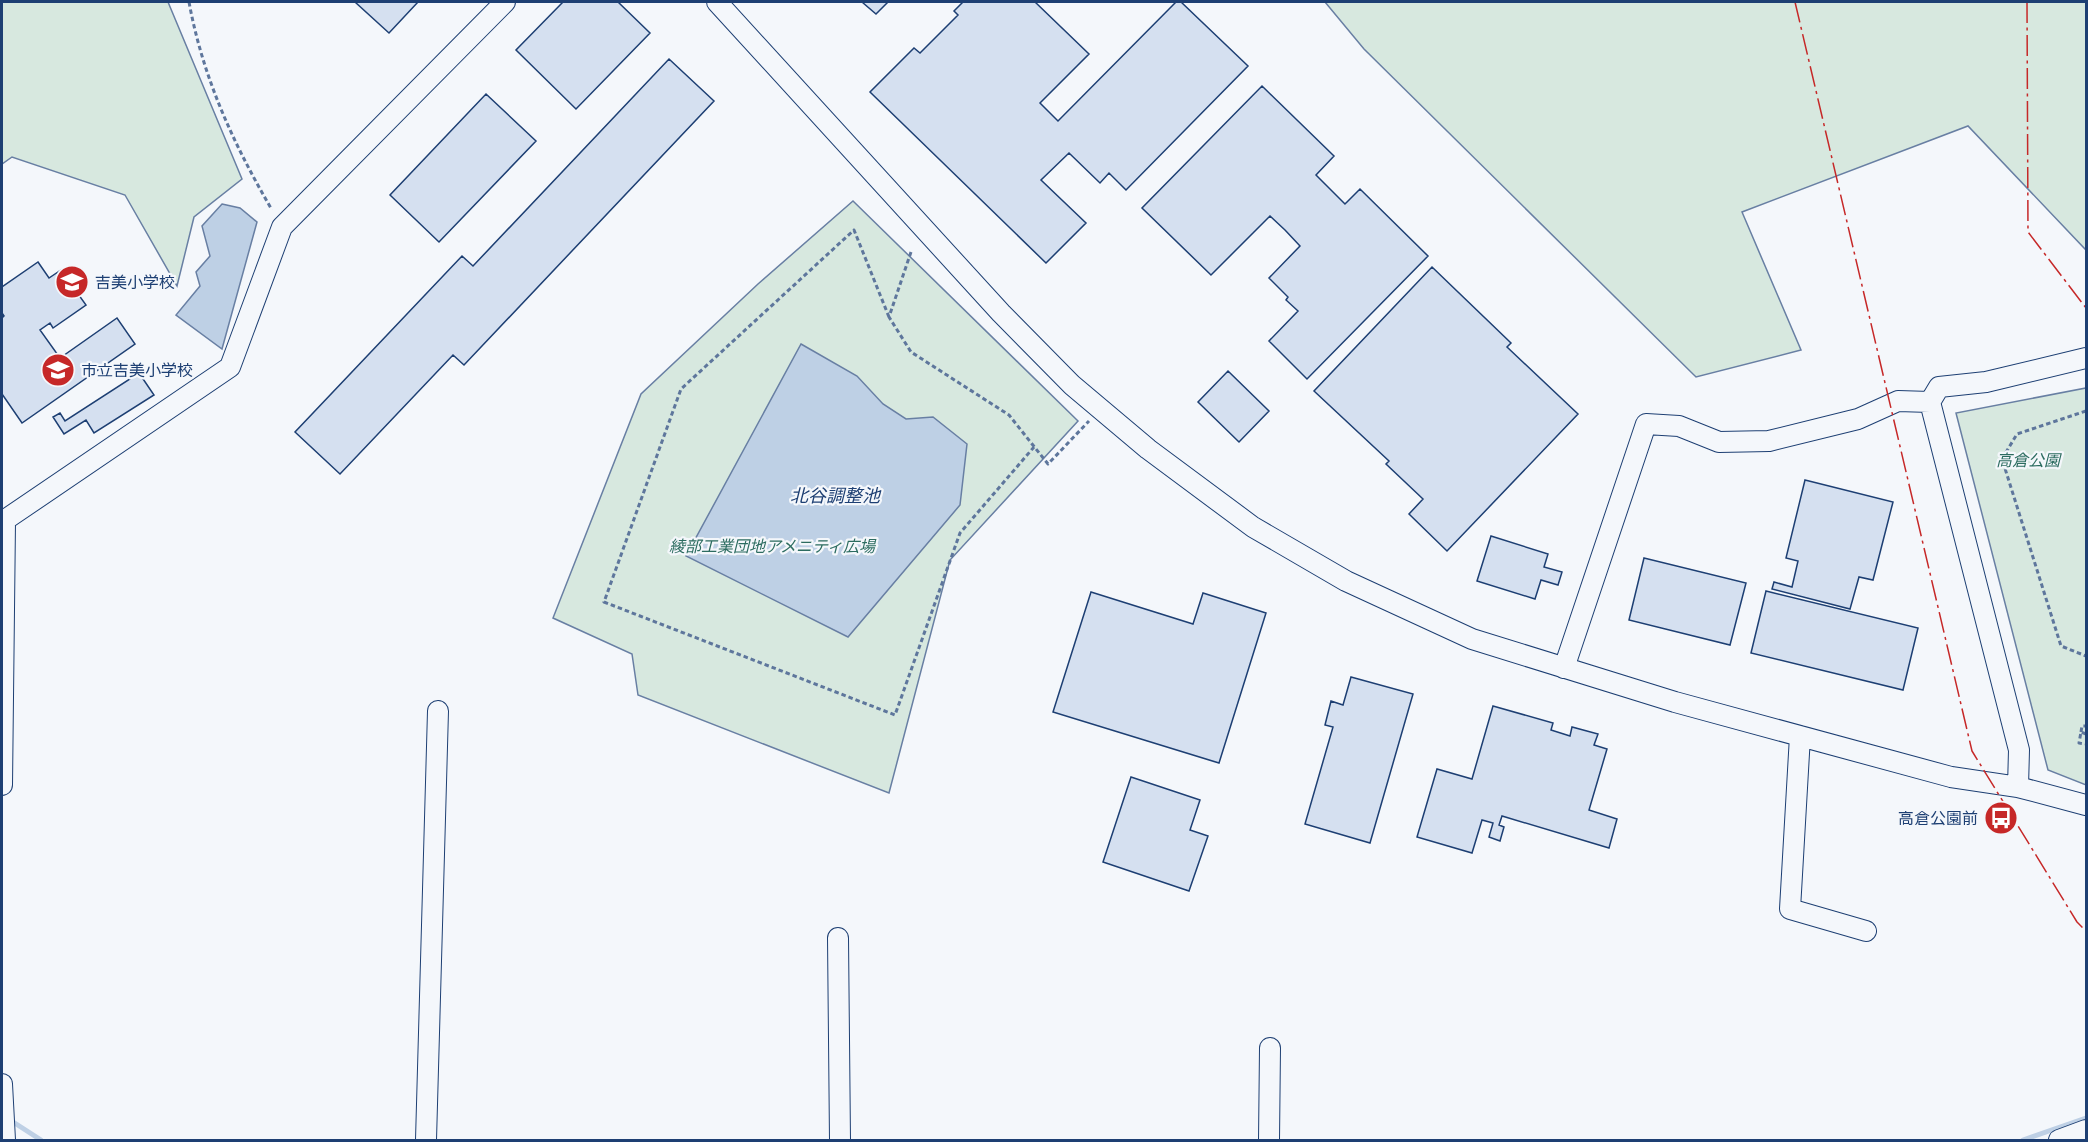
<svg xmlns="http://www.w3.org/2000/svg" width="2088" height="1142" font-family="'Roboto Serif','Noto Sans JP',serif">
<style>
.green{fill:#d7e8df;stroke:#687fa3;stroke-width:1.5}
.water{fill:#bed0e5;stroke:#687fa3;stroke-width:1.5}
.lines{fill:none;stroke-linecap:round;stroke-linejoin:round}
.stream{stroke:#bed0e5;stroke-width:5}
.building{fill:#d5e0f0;stroke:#1d3f73;stroke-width:1.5}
.minor-casing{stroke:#1d3f73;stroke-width:22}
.path{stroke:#5e769c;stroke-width:3;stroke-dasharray:4.5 3;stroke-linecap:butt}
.minor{stroke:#f4f7fb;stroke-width:20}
.power{stroke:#c62828;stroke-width:1.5;stroke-dasharray:21 4.5 3 4.5;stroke-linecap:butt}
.labels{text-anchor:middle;stroke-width:4.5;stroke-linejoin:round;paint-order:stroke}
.poi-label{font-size:16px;fill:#1d3f73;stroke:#f4f7fb;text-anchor:start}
.park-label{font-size:16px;font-style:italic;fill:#2c6c60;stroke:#f4f7fb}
.water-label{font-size:18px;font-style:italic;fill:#1d3f73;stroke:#f4f7fb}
</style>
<rect width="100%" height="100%" fill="#f4f7fb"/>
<path class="green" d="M2 2H168L242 179 194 217 177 286 125 195 12 157 2 164Z
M1325 2H2086V250L1968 126 1742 212 1801 350 1696 377 1364 49Z
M853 201 1078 421 950 560 889 793 638 695 632 654 553 618 641 394 758 284Z
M2086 388V785L2048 770 1956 413Z"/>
<path class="water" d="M222 204 240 208 257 222 222 349 176 315 200 286 196 272 210 256 202 226Z
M801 344 857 376 883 404 906 419 933 417 967 444 960 505 848 637 686 556Z"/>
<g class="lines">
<path class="stream" d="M10 1120 41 1140
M2023 1140 2086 1118"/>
</g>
<path class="building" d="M355 2H418L389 33Z
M563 2H618L650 33 576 109 516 50Z
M862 2H888L876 14Z
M963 2H1035L1089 54 1040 103 1058 121 1176 2H1181L1248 66 1126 190 1109 173 1100 183 1069 153 1041 180 1086 223 1046 263 870 92 914 48 920 53 958 15 954 11Z
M669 59 714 101 464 365 453 355 340 474 295 432 462 256 473 266Z
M1262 86 1334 156 1316 175 1345 204 1360 189 1428 256 1307 379 1269 341 1298 311 1286 300 1288 297 1269 278 1300 246 1285 230 1270 216 1211 275 1142 208Z
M486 94 536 141 439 242 390 195Z
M38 262 49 278 61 270 86 305 53 328 50 323 40 330 60 358 117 318 135 344 22 423 2 394V318L4 316 2 313V287Z
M1432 267 1511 343 1507 347 1578 414 1447 551 1409 514 1423 499 1386 464 1389 461 1314 391Z
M1228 371 1269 411 1239 442 1198 402Z
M139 373 154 395 94 433 86 420 64 434 53 417 60 413 65 421Z
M1805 480 1893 502 1873 580 1859 577 1850 609 1772 589 1774 582 1792 587 1798 561 1786 558Z
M1491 536 1548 554 1544 567 1562 572 1558 585 1541 580 1535 599 1477 581Z
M1644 558 1746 583 1730 645 1629 620Z
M1766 591 1918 628 1903 690 1751 653Z
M1091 592 1193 624 1203 593 1266 613 1219 763 1053 712Z
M1351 677 1413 694 1370 843 1305 824 1333 727 1325 725 1331 701 1343 705Z
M1493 706 1553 723 1551 730 1570 736 1572 727 1598 734 1594 745 1607 749 1589 810 1617 819 1609 848 1502 816 1499 825 1504 827 1500 841 1489 837 1493 823 1482 820 1472 853 1417 837 1437 769 1472 779Z
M1131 777 1200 800 1190 830 1208 836 1189 891 1103 862Z"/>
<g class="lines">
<defs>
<path id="minor" d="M717 2 1001 313 1072 385 1148 449 1253 527 1346 581 1472 639 1675 702 1951 777 2018 787 2086 805
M2 522 230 367 282 227 505 2
M1564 668 1646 424 1679 426 1719 442 1769 441 1858 419 1898 401 1930 402
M1800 736 1790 909 1866 931
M2 785 5 522
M2018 787 2019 750 1930 402 1939 387 1986 382 2086 358
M838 938 840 1140
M2 1084 5 1140
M426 1140 438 711
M1269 1140 1270 1048
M2059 1140 2086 1130"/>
</defs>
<use href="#minor" class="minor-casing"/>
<path class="path" d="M189 2C203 78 233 143 272 210
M911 252 889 317 911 352 1009 415 1048 464 1089 421
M889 317 854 230 681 389 604 602 895 715 960 533 1034 447
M2086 411 2017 434 2002 459 2061 646 2086 656
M2081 732 2082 726H2086
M2086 734 2081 732 2079 743 2086 744"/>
<use href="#minor" class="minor"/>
<path class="power" d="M1795 2 1972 751 2077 922 2086 931
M2027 2 2028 232 2086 308"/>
</g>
<defs>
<symbol id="school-disc" viewBox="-11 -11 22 22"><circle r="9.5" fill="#c62828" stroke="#f4f7fb"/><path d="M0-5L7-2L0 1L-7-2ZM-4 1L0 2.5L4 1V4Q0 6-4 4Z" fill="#fff"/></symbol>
<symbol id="bus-disc" viewBox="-11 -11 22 22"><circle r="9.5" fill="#c62828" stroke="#f4f7fb"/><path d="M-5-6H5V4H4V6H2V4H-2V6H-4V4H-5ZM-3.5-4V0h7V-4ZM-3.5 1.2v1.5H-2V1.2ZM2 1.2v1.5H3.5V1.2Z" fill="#fff"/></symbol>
</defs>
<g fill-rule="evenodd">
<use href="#school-disc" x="53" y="263" width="38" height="38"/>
<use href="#school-disc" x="39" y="351" width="38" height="38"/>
<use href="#bus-disc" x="1982" y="799" width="38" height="38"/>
</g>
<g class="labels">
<g class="poi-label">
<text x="95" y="288">吉美小学校</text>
<text x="81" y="376">市立吉美小学校</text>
<text x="1978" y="824" text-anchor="end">高倉公園前</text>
</g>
<g class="park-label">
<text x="2028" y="466">高倉公園</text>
<text x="772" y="552">綾部工業団地アメニティ広場</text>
</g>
<g class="water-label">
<text x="835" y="502">北谷調整池</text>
</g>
</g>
<rect width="2088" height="1142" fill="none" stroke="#1d3f73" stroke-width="6"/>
</svg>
